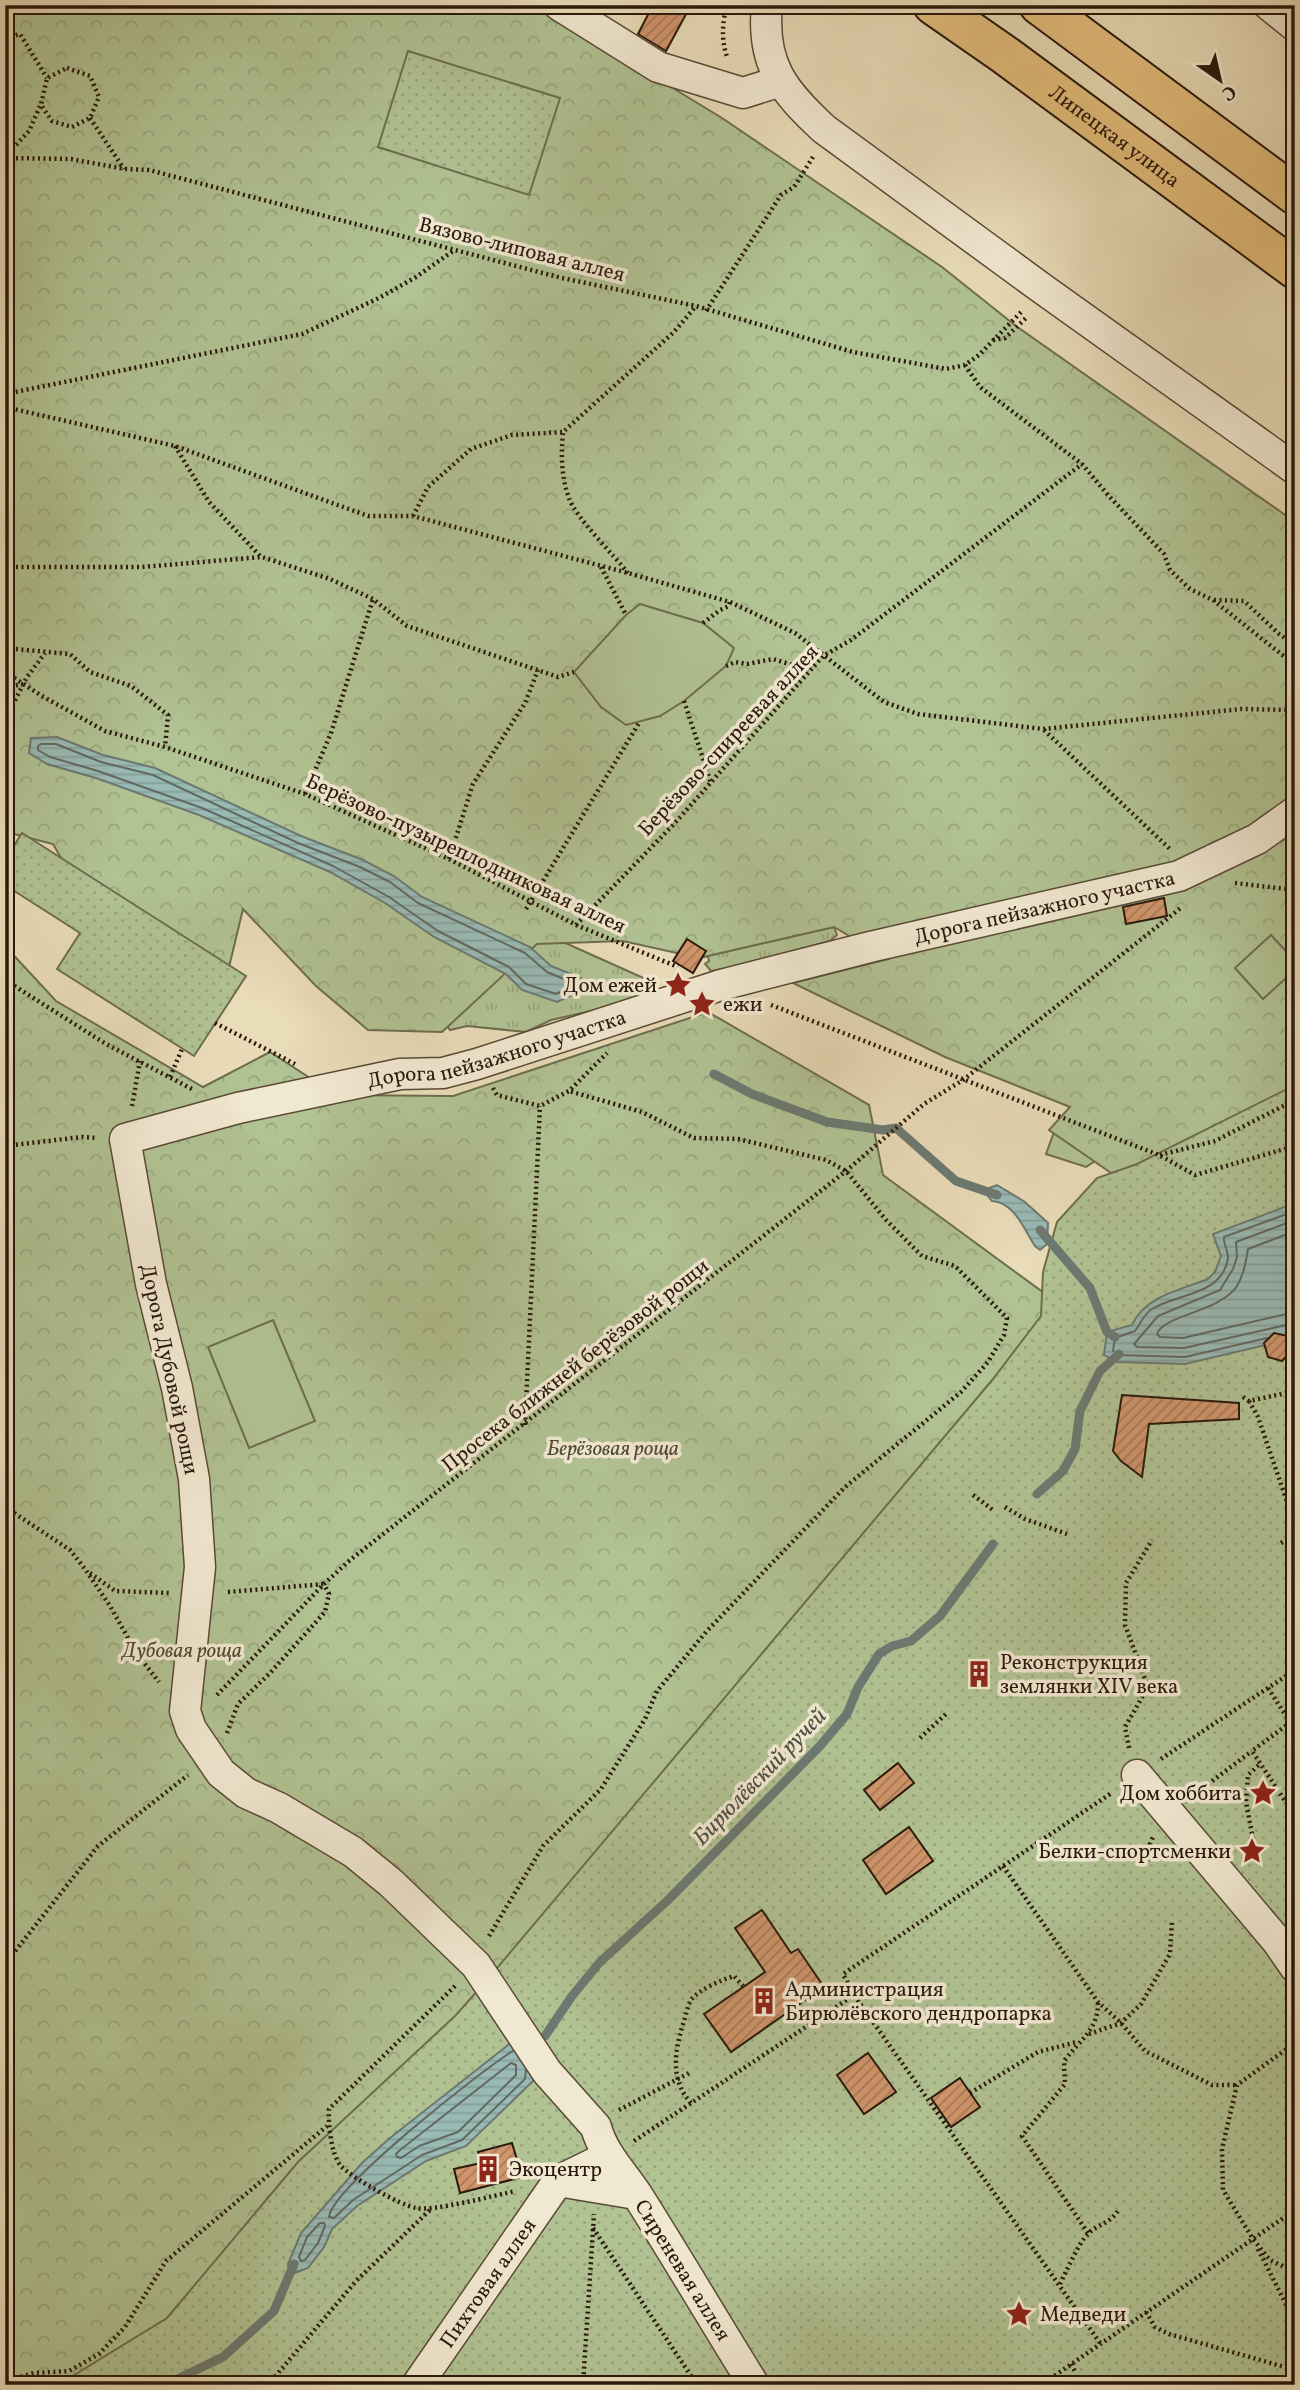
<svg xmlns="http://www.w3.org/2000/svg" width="1300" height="2390" font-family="Vollkorn,serif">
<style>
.grass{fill:url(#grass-tufts);stroke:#6d6d4f;stroke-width:2}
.forest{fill:url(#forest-crowns);stroke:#6d6d4f;stroke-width:2}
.park{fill:url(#park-dots);stroke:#6d6d4f;stroke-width:2}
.pitch{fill:#b1c293;stroke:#6d6d4f;stroke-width:2}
.water{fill:url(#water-rules);stroke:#6c7971;stroke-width:2}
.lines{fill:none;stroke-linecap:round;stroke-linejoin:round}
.shore{stroke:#616960;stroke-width:2}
.stream{stroke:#6c7971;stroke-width:9}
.building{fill:url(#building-hatch);stroke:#29180b;stroke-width:2}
.minor-casing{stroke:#594936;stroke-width:33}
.major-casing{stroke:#29180b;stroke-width:42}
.path{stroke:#29180b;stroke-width:4.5;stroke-dasharray:2 3.5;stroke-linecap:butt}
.minor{stroke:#f1e8d1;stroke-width:30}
.major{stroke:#e4be7c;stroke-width:38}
.labels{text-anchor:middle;stroke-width:7;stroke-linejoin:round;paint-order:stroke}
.street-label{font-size:21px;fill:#29180b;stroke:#f1e8d1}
.poi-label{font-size:21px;fill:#29180b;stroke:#f1e8d1;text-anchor:start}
.park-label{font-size:21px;font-style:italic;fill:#524b34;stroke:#f1e8d1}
.water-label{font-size:23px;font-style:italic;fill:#505146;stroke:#f1e8d1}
</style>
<defs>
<pattern id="grass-tufts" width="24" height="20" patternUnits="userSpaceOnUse" patternTransform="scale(1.75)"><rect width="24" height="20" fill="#b1c293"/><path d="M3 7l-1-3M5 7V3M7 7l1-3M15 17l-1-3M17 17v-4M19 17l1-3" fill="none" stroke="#98a67d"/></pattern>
<pattern id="forest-crowns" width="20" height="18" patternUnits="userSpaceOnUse" patternTransform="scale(1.75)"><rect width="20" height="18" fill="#b1c293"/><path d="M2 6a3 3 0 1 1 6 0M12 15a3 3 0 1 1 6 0" fill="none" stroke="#98a67d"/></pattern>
<pattern id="park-dots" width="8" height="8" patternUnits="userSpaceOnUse" patternTransform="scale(1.75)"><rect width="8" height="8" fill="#b1c293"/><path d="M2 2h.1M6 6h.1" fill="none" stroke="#98a67d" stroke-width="1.8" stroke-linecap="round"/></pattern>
<pattern id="water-rules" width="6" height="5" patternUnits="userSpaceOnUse" patternTransform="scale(1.75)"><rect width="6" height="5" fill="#99bab5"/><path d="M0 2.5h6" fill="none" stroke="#849f9a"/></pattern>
<pattern id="building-hatch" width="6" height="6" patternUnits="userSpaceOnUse" patternTransform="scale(1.75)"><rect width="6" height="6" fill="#d0956b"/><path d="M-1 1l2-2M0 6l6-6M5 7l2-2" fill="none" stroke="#a97956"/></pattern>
</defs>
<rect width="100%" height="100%" fill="#e9dcb8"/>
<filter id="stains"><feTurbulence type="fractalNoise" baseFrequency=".00286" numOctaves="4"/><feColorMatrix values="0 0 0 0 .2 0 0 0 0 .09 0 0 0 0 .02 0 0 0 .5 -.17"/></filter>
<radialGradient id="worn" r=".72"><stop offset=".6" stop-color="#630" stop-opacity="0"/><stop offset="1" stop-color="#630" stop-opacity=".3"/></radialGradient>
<path class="grass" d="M523 924 648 980 640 995 608 1007 551 1020 526 1032 467 1026 450 1030 441 1017Z
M834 927 837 935 830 941 728 968 711 971 705 964 709 961 708 956 699 958Z
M1054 1132 1112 1150 1086 1167 1046 1154Z"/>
<path class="forest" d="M5 5H536L722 118 942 267 1016 326 1291 519 1295 522V1131L1127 1184 1049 1130 1070 1107 945 1057 793 983 888 959 834 927 699 958 623 941 537 944 442 1032 368 1030 316 986 243 909 222 996 90 908 53 844 14 834 5 850Z
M5 946 56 1001 203 1087 270 1052 336 1095 453 1096 708 1012 869 1105 883 1175 1044 1293 1078 1373 682 2385H5Z"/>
<path class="park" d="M408 51 560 98 529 195 378 147Z
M22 833 246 976 194 1056 57 969 80 933 5 885V860Z
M1295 1085V2385H58L167 2318 298 2162 455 2016 487 1980 993 1379 1041 1316 1043 1272 1057 1222 1097 1178 1137 1164Z"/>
<path class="pitch" d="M640 604 703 623 734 648 726 666 684 701 660 716 626 725 601 707 574 672 626 615Z
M1271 935 1295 961V970L1263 999 1235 968Z
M273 1320 315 1421 249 1448 208 1347Z"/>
<path class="water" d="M57 737 103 755 155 768 301 836 363 860 394 876 422 897 530 947 551 966 581 978V991L557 1002 522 990 506 974 434 937 385 903 330 872 199 815 96 778 47 764 29 753 31 738Z
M997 1185 1025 1202 1048 1223 1047 1244 1040 1250 1035 1246C1024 1229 1014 1202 992 1201L988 1196 987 1189Z
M1295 1203V1338L1185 1364 1117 1362 1104 1355 1107 1332 1132 1325C1145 1296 1180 1290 1208 1279L1215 1272 1221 1256 1213 1234Z
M512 2042 533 2064V2081L466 2146 426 2161 357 2206 332 2229 324 2247 308 2268 289 2275 288 2264 301 2233 362 2163 390 2138Z"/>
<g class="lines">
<path class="shore" d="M41 744H56L101 762 153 775 298 843 360 867 390 882 418 903 525 953 547 972 571 982 572 986 556 994 526 984 509 967 438 931 389 897 333 866 202 808 98 771 50 757 38 750V746Z
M1295 1220 1236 1242 1237 1257 1233 1269 1220 1290 1158 1316 1134 1344 1137 1347 1184 1348 1295 1323
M1295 1231 1248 1249C1246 1261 1244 1274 1237 1286 1220 1312 1163 1315 1157 1334L1160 1337 1183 1338 1295 1312
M1267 1338 1185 1357 1119 1355 1113 1351 1115 1338 1135 1331C1141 1323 1143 1315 1152 1309 1178 1293 1221 1296 1228 1259 1229 1251 1223 1245 1224 1237L1295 1211
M513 2051C483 2069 332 2188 329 2217L334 2218 353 2200 422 2155 462 2140 525 2079 526 2070
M511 2063 516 2065V2075L458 2132 419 2146 401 2158 397 2157 396 2154 400 2150Z
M320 2223H324L325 2226 318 2243 305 2260 301 2261 299 2257 307 2237Z"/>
<path class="stream" d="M714 1074 752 1094 827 1122 883 1130 896 1128 956 1181 997 1195
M1040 1230 1090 1288 1107 1332 1115 1337
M1037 1494 1063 1471 1075 1449 1080 1411 1100 1371 1119 1354
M545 2036 572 1996 600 1962 668 1900 819 1747 847 1714 858 1687 879 1654 892 1646 911 1641 940 1616 993 1544
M165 2385 223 2357 274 2311 294 2264"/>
</g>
<path class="building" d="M653 5H691L666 51 638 34Z
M1164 898 1167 916 1126 924 1123 907Z
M687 939 706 951 693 973 673 961Z
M1274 1333 1288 1336 1292 1350 1282 1361 1268 1357 1264 1343Z
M1122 1395 1239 1403V1419L1149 1424 1142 1477 1121 1461 1113 1451Z
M898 1763 914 1783 880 1810 864 1790Z
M909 1827 933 1861 886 1894 863 1860Z
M762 1910 791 1953 798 1949 824 1987 731 2052 704 2014 765 1972 735 1928Z
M868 2053 896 2092 864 2114 837 2075Z
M960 2078 980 2107 951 2127 931 2098Z
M512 2143 522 2177 460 2193 454 2169 481 2163 478 2152Z"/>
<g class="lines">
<defs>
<g id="minor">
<path d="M559 5 658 67 743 93 781 81"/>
<path d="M767 5C761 64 783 91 824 129L1040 287 1295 469"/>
<path d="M1269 5 1295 26"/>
<path d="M1137 1775 1277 1941 1295 1967"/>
<path d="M558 2181 636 2194"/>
<path id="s1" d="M417 2385 558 2181 609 2156"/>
<path id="s2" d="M754 2385C715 2322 677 2258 638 2196 623 2173 603 2154 596 2127L547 2072 476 1965 391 1883 353 1852 279 1808 246 1793 221 1773 191 1729 185 1711 200 1567 194 1479 177 1388 151 1284 125 1139 238 1108 400 1074 443 1073 477 1064 721 985 870 947 1179 876 1257 839 1295 812"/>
</g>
<g id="major">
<path id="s3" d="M933 5 1005 55 1295 269"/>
<path d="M1039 5 1295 195"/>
</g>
</defs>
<use href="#minor" class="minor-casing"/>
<use href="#major" class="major-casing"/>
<path class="path" d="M727 5C722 22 721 43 728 59
M5 38 20 34 47 78
M67 68 90 76 99 97 90 118 72 127 52 121 41 105 47 78Z
M90 118 124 169
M5 157 29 131 40 106
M5 158 71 159 125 169 149 170 562 278 696 306 853 352 946 369 965 365 979 355 1023 310
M706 311 781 195 794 187 813 157
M993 340 1005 338 1026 318
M965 365 980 387 1082 464 1108 495 1164 554 1170 570 1190 589 1213 600 1295 665
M5 394 302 334 379 298 416 277 453 251
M5 407 175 446 368 516H413L628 573 730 602 795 633 884 702 918 714 1043 729 1241 709 1295 710
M175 446 209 502 261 557
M413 516 428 487 471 449 512 435 563 432
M5 567H142L262 557 330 579 373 599 407 626 558 677 574 672
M601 567 626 615
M628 573C614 555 575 517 569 498 561 477 561 454 563 432L674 332 696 306
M1214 600 1244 601 1279 634 1295 645
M703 623 720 610 729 606 730 602
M5 648 70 654 90 672 131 686 168 715 165 747
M726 666 735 662 747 664 773 659 809 670
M5 672 42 696 105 731 165 747 305 794 449 859 576 925 678 967
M5 687 24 684
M684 701 711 783
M5 720 27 677 45 653
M1044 730 1170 849
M305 794 331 733 373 599
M449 859 473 784 525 703 538 670
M1235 883 1295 890
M526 909 639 723
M576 925 674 824 823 656 851 640 1082 464
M5 980 106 1044 192 1089
M771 1005 1159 1155 1195 1175 1295 1146
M215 1023 295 1064
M170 1077 182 1049
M493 1088 497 1095 540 1106 569 1091 607 1053
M132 1106 140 1061
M5 1146 82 1137 98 1138
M1160 1155 1215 1141 1295 1100
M1243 1397 1249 1401 1295 1391
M1249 1401 1258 1417 1295 1525
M525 1425 540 1106
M973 1495 993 1510
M5 1507 70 1550 85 1569 110 1606 137 1654 159 1682
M1005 1507 1025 1519 1070 1535
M1281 1543 1288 1539 1292 1546
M90 1573 115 1591 170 1593
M228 1592 324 1584
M1268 1688 1290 1722
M217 1695 324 1584 350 1560 846 1171 924 1104 963 1080 1182 907
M1295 1719 1252 1751 1295 1816
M227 1733 238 1704 270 1673 325 1612 329 1594 324 1584
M920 1738 947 1713
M1129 1748 1125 1727 1148 1687 1125 1625 1126 1583 1152 1540
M1161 1759 1295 1670
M1199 1791 1252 1751
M1253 1839 1246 1802 1248 1775 1260 1764
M1151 1861 1150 1844 1153 1837
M1003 1866 1098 2002 1121 2023 1145 2051 1212 2085H1237
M489 1936 543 1846 601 1789 645 1719 657 1691 706 1632 845 1487 961 1392 988 1362 1004 1335 1007 1318 955 1266 922 1256 886 1220 846 1171 826 1160 738 1139 694 1138 642 1112 569 1091
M5 1964 98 1846 188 1775
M455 1986 329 2109C328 2123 331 2155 341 2166 352 2178 400 2205 416 2208 432 2212 496 2195 516 2191
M1089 2034 1121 2023 1141 2004 1170 1954 1172 1920
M1295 2043 1237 2085 1222 2149 1223 2190 1253 2239 1270 2260 1295 2272
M970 2093 1038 2052 1077 2042
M691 2103C669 2079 675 2049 684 2021 686 2015 688 2005 691 2000 699 1989 722 1980 734 1976L743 1986
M619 2110 691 2072
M634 2141 854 1995
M593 2228 697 2385
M1088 2233 1022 2136 1065 2084 1064 2061C1079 2041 1098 2030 1098 2003
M1258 2249 1295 2322
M1060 2284C1066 2272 1079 2242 1088 2234 1098 2223 1110 2225 1119 2209
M1146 2312 1155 2327 1169 2334 1295 2370
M1100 2343 854 1995 843 1974 1113 1792
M1071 2364 1076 2373
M5 2381 34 2373 69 2371 99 2354 125 2327 166 2261 327 2126
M268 2385 356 2281 432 2208
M583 2385 594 2214
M1041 2385 1295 2210"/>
<use href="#minor" class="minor"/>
<use href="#major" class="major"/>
</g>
<defs>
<symbol id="sight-bare" viewBox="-9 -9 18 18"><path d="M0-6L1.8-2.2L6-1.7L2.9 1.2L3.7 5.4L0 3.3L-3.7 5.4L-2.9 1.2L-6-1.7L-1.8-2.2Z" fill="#8f2418" stroke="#f1e8d1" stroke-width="2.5" paint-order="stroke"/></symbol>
<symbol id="building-bare" viewBox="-9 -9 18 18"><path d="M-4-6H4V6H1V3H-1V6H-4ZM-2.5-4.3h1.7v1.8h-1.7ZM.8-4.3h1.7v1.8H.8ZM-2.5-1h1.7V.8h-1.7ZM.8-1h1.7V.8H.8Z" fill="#8f2418" stroke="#f1e8d1" stroke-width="2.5" paint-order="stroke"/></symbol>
</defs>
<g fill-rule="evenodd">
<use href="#sight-bare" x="659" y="966" width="38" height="38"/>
<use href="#sight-bare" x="683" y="985" width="38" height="38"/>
<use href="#building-bare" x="960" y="1655" width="38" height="38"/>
<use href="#sight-bare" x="1244" y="1774" width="38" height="38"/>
<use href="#sight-bare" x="1233" y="1832" width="38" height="38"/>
<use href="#building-bare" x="745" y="1982" width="38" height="38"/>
<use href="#building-bare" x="469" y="2150" width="38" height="38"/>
<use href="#sight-bare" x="1000" y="2295" width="38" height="38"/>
</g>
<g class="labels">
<g class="street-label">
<text dy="7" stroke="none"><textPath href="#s3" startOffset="224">Липецкая улица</textPath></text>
<text transform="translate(522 249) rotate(14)" y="7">Вязово-липовая аллея</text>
<text transform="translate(728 740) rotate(-47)" y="7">Берёзово-спиреевая аллея</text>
<text transform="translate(466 853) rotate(25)" y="7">Берёзово-пузыреплодниковая аллея</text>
<text dy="7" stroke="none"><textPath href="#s2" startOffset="2429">Дорога пейзажного участка</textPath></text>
<text dy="7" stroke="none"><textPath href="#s2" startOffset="1862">Дорога пейзажного участка</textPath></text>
<text transform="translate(575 1365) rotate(-38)" y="7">Просека ближней берёзовой рощи</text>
<text transform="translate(170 1369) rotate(78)" y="7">Дорога Дубовой рощи</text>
<text transform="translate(683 2270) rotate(58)" y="7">Сиреневая аллея</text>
<text dy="7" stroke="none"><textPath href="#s1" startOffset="124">Пихтовая аллея</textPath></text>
</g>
<g class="poi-label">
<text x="657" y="992" text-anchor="end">Дом ежей</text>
<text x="723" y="1011">ежи</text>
<text x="1000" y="1669">Реконструкция<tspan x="1000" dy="24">землянки XIV века</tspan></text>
<text x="1242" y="1800" text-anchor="end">Дом хоббита</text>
<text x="1231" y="1858" text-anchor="end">Белки-спортсменки</text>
<text x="785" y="1996">Администрация<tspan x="785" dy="24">Бирюлёвского дендропарка</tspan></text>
<text x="509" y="2176">Экоцентр</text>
<text x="1040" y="2321">Медведи</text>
</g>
<g class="park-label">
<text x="613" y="1455">Берёзовая роща</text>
<text x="182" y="1657">Дубовая роща</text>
</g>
<g class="water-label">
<text transform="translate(759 1776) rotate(-46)" y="8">Бирюлёвский ручей</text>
</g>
</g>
<rect width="1300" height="2390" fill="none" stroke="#e9dcb8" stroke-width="28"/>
<rect x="7" y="7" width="1286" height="2376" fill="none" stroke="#29180b" stroke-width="3.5"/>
<rect x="14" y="14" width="1272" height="2362" fill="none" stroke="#29180b" stroke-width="2"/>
<g transform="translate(1220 80) rotate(146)" stroke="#f1e8d1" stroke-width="5" paint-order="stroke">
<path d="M0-5L12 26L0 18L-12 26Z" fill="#29180b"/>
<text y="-10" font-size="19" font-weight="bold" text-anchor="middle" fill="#29180b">С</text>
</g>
<rect width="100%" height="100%" filter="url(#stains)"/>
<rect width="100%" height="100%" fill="url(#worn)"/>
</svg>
